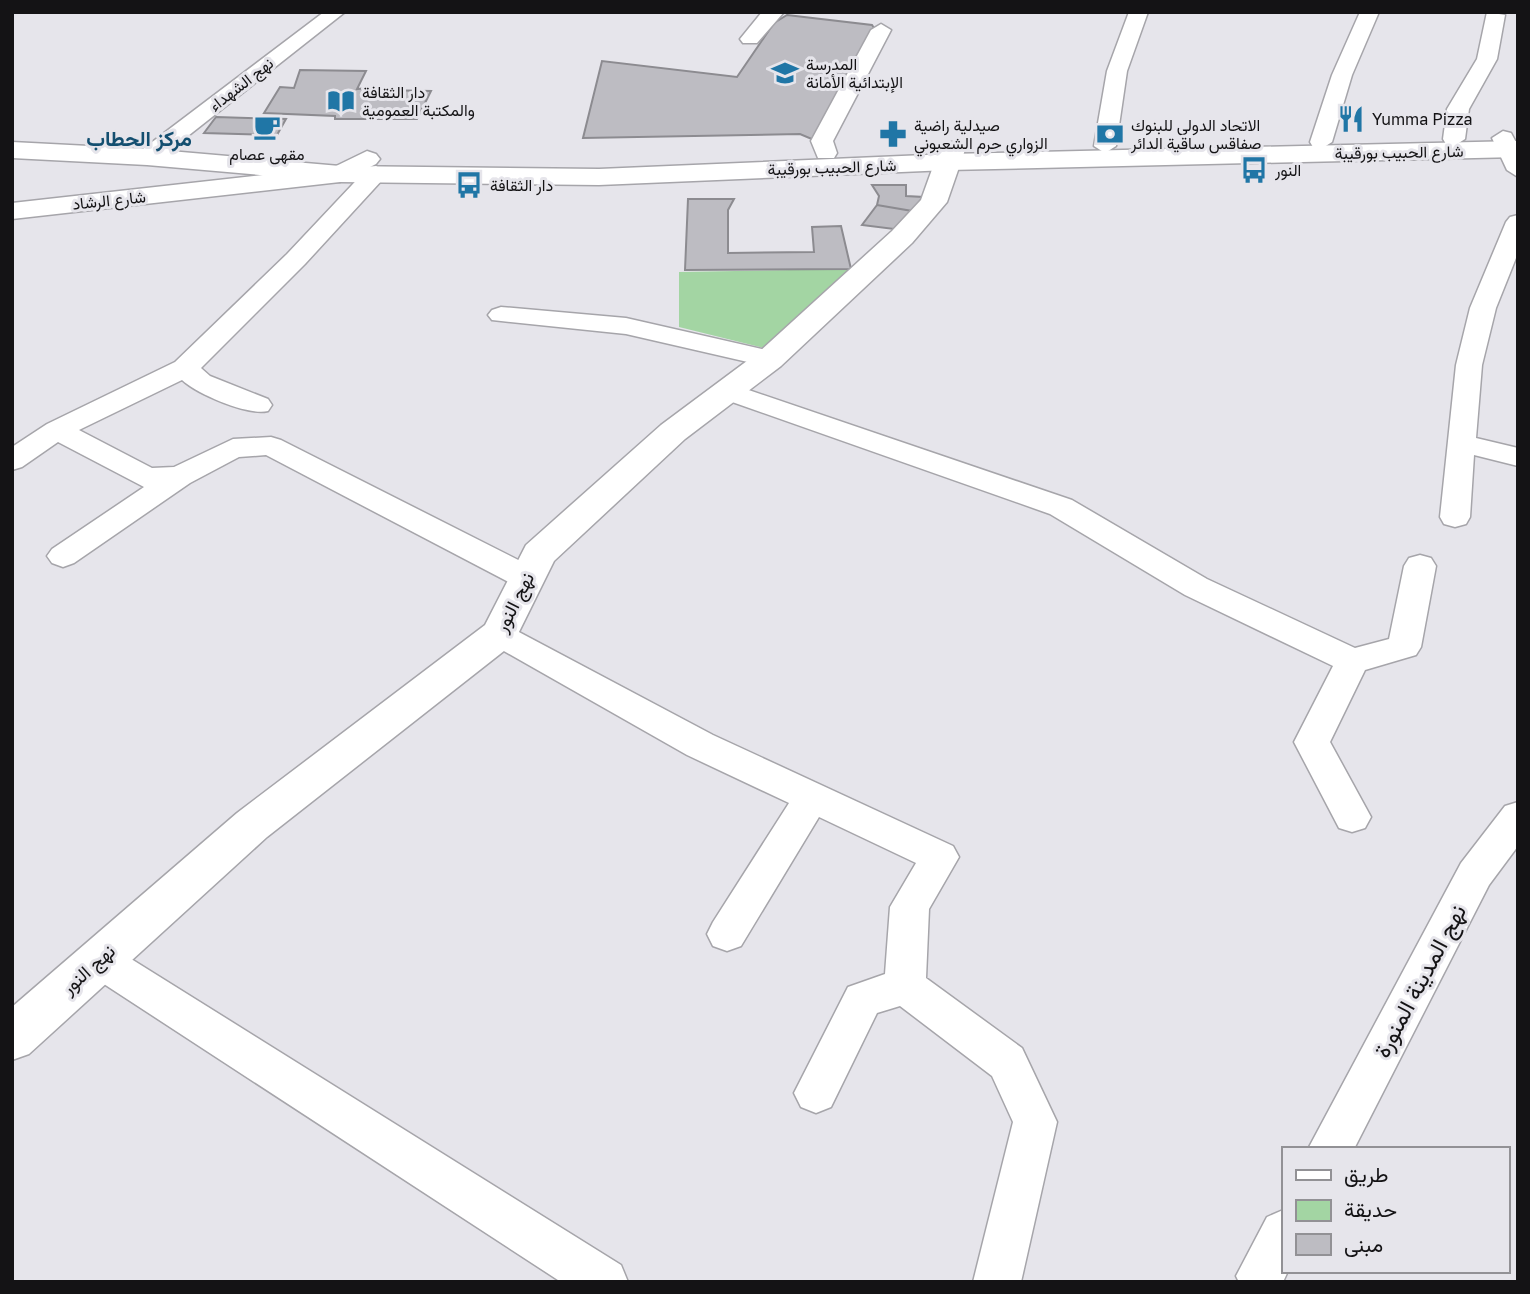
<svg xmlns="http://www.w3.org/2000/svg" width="1530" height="1294" font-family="'Golos Text',Vazirmatn,sans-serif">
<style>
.green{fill:#a3d5a3}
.building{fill:#bdbcc2;stroke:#8c8b90;stroke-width:2}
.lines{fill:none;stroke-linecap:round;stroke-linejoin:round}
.street-casing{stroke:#a6a5aa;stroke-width:3}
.secondary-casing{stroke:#a6a5aa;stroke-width:3}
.primary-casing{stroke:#a6a5aa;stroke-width:3}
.street{fill:#fff;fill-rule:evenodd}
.secondary{fill:#fff;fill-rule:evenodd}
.primary{fill:#fff;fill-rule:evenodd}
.labels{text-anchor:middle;stroke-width:6;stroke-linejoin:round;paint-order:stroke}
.far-poi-label{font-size:16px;fill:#141315;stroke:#e6e5eb;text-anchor:start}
.far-street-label{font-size:16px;fill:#141315;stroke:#e6e5eb}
.street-label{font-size:19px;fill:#141315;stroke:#e6e5eb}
.far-district-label{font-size:21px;font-weight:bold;fill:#144f70;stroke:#e6e5eb}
.near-street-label{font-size:23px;fill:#141315;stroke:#e6e5eb}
</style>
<rect width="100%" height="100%" fill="#e6e5eb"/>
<path class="green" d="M851 269 764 348 679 327V272Z"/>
<path class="building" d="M787 15 872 25 874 28 814 140 800 134 583 138 602 61 737 77 774 23Z
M300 70 366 71 357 89 380 87 379 90 431 91 417 119H335V116L264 113 280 87 294 88Z
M216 117 286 119 277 135 204 133Z
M872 185H906V196L923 197 912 211 877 205 879 196Z
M688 199H734L728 210V253L814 252 812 227 841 226 851 269 685 270Z
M877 205 912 211 894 229 862 225Z"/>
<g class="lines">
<defs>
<path id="street" d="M324 12H345L155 162H139L136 157 139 152Z
M762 12H784L757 43H743L740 39Z
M1129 12H1148L1127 71 1116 146 1105 153 1094 146 1107 71Z
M1360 12H1379L1352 75 1332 142 1321 149 1313 147 1310 142 1332 75Z
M1487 12 1505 15 1497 59 1469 109 1465 139 1454 146 1446 144 1443 139 1447 109 1477 59Z
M881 24 891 30 833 141 837 153 834 158H818L811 141 871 30Z
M1503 131 1511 133 1518 146V177L1507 170 1492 138Z
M376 166 387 173 384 178 305 264 201 368 210 376 268 399 272 405 268 411C248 416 197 394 182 380L79 430 152 468 174 467 233 439 271 437 281 440 538 570 543 578 538 586 527 589 516 586 266 455 239 457 190 483 74 563 63 567 52 563 47 556 52 549 144 487 58 442 22 467 12 470V447L47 424 175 362 287 254 368 168Z
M1518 215V253L1496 308 1482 365 1476 438 1518 448V466L1474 455 1470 517 1466 524 1455 527 1444 524 1440 517 1456 365 1470 308 1506 222 1510 217Z
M501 307 626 318 779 353 783 359 779 365 770 367 626 334 492 320 488 315 492 310Z
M728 383 1072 500 1207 579 1355 648 1389 639 1404 566 1409 558 1420 555 1431 558 1436 566 1421 647 1416 655 1365 670 1330 742 1371 817 1365 828 1352 832 1339 828 1294 742 1333 666 1185 595 1050 514 718 397 714 391 718 385Z
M500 622 713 735 953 846 959 857 929 909 926 978 1022 1048 1057 1122 1021 1282H973L1013 1122 992 1076 900 1006 877 1013 831 1107 816 1113 801 1107 794 1093 848 987 885 974 890 907 916 863 819 817 741 946 727 951 713 946 707 934 713 922 789 803 687 755 488 642 484 634 488 626Z
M1518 802V846L1489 885 1354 1149H1308L1461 863 1505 806Z
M98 941 112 947 621 1265 628 1282H561L84 971 78 959 84 947Z
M1283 1210V1271H1288L1283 1282H1239L1236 1276 1267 1217Z"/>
<path id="secondary" d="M952 142 961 145 965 150 947 202 912 243 781 366 685 439 554 561 513 644 267 837 29 1054 12 1060V1007L237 813 485 625 526 545 661 425 759 352 892 231 921 200 939 150 943 145Z
M367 151 376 154 380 159 376 164 340 182 12 219V203L334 167Z"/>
<path id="primary" d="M1518 141V157L948 170 599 185 340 182 147 165 12 158V142L147 149 340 166 599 169 948 154Z"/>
</defs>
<use href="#street" class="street-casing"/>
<use href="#secondary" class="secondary-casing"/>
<use href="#primary" class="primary-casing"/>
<use href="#street" class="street"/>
<use href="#secondary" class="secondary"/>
<use href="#primary" class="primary"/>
</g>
<defs>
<symbol id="school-bare" viewBox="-9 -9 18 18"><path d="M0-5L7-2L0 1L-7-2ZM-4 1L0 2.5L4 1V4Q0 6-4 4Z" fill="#2076a6" stroke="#e6e5eb" stroke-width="2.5" paint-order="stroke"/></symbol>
<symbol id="library-bare" viewBox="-9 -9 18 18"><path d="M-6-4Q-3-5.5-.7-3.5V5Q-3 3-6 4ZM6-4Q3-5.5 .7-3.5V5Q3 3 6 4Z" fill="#2076a6" stroke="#e6e5eb" stroke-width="2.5" paint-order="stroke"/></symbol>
<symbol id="restaurant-bare" viewBox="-9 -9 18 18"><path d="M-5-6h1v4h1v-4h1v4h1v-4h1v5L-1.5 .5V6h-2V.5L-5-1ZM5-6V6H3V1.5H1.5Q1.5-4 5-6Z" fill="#2076a6" stroke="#e6e5eb" stroke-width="2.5" paint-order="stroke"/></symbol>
<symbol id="cafe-bare" viewBox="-9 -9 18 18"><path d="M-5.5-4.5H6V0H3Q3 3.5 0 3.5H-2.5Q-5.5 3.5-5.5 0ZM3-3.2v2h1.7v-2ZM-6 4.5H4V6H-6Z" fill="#2076a6" stroke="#e6e5eb" stroke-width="2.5" paint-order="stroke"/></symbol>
<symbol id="pharmacy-bare" viewBox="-9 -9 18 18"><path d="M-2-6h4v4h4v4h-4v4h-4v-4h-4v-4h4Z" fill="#2076a6" stroke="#e6e5eb" stroke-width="2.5" paint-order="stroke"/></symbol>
<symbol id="bank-bare" viewBox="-9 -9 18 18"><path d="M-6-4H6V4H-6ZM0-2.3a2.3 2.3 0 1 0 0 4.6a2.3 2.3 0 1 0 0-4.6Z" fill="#2076a6" stroke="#e6e5eb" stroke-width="2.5" paint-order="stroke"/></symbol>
<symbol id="bus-bare" viewBox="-9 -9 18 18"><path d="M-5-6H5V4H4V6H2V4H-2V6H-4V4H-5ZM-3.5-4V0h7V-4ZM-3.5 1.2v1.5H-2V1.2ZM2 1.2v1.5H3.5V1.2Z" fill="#2076a6" stroke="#e6e5eb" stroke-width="2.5" paint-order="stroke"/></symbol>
</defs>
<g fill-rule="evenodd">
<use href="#school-bare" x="766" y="54" width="38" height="38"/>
<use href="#library-bare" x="322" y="82" width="38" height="38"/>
<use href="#restaurant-bare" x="1332" y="100" width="38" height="38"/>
<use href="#cafe-bare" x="248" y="108" width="38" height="38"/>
<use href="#pharmacy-bare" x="874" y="115" width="38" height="38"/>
<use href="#bank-bare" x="1091" y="115" width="38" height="38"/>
<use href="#bus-bare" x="1235" y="151" width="38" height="38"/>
<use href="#bus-bare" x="450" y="166" width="38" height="38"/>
</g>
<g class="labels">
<g class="far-poi-label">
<text x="806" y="70">المدرسة<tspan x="806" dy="18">الإبتدائية الأمانة</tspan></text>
<text x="362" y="98">دار الثقافة<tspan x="362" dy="18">والمكتبة العمومية</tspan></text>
<text x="1372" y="125">Yumma Pizza</text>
<text x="914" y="131">صيدلية راضية<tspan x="914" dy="18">الزواري حرم الشعبوني</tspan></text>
<text x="1131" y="131">الاتحاد الدولي للبنوك<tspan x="1131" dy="18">صفاقس ساقية الدائر</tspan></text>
<text x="267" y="160" text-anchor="middle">مقهى عصام</text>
<text x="1275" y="176">النور</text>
<text x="490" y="191">دار الثقافة</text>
</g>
<g class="far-street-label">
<text transform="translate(241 84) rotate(-38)" y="6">نهج الشهداء</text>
<text transform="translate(1399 152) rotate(-1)" y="6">شارع الحبيب بورقيبة</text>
<text transform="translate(832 167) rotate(-2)" y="6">شارع الحبيب بورقيبة</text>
<text transform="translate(109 200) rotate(-6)" y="6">شارع الرشاد</text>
</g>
<g class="street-label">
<text transform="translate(514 602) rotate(-63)" y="7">نهج النور</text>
<text transform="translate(88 969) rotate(-42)" y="7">نهج النور</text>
</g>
<g class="far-district-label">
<text x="139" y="146">مركز الحطاب</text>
</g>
<g class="near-street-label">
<text transform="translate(1420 981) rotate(-62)" y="8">نهج المدينة المنورة</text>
</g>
</g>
<rect width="1530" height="1294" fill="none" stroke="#141315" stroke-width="28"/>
<rect x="1282" y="1147" width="228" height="126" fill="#e6e5eb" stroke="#929195" stroke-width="2"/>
<rect x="1296" y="1170" width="35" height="10" fill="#ffffff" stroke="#929195" stroke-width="2"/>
<text x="1344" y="1182" font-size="21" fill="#141315">طريق</text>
<rect x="1296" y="1200" width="35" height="21" fill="#a3d5a3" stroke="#929195" stroke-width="2"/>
<text x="1344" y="1217" font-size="21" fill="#141315">حديقة</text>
<rect x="1296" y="1234" width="35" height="21" fill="#bdbcc2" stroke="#929195" stroke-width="2"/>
<text x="1344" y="1252" font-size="21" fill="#141315">مبنى</text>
</svg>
